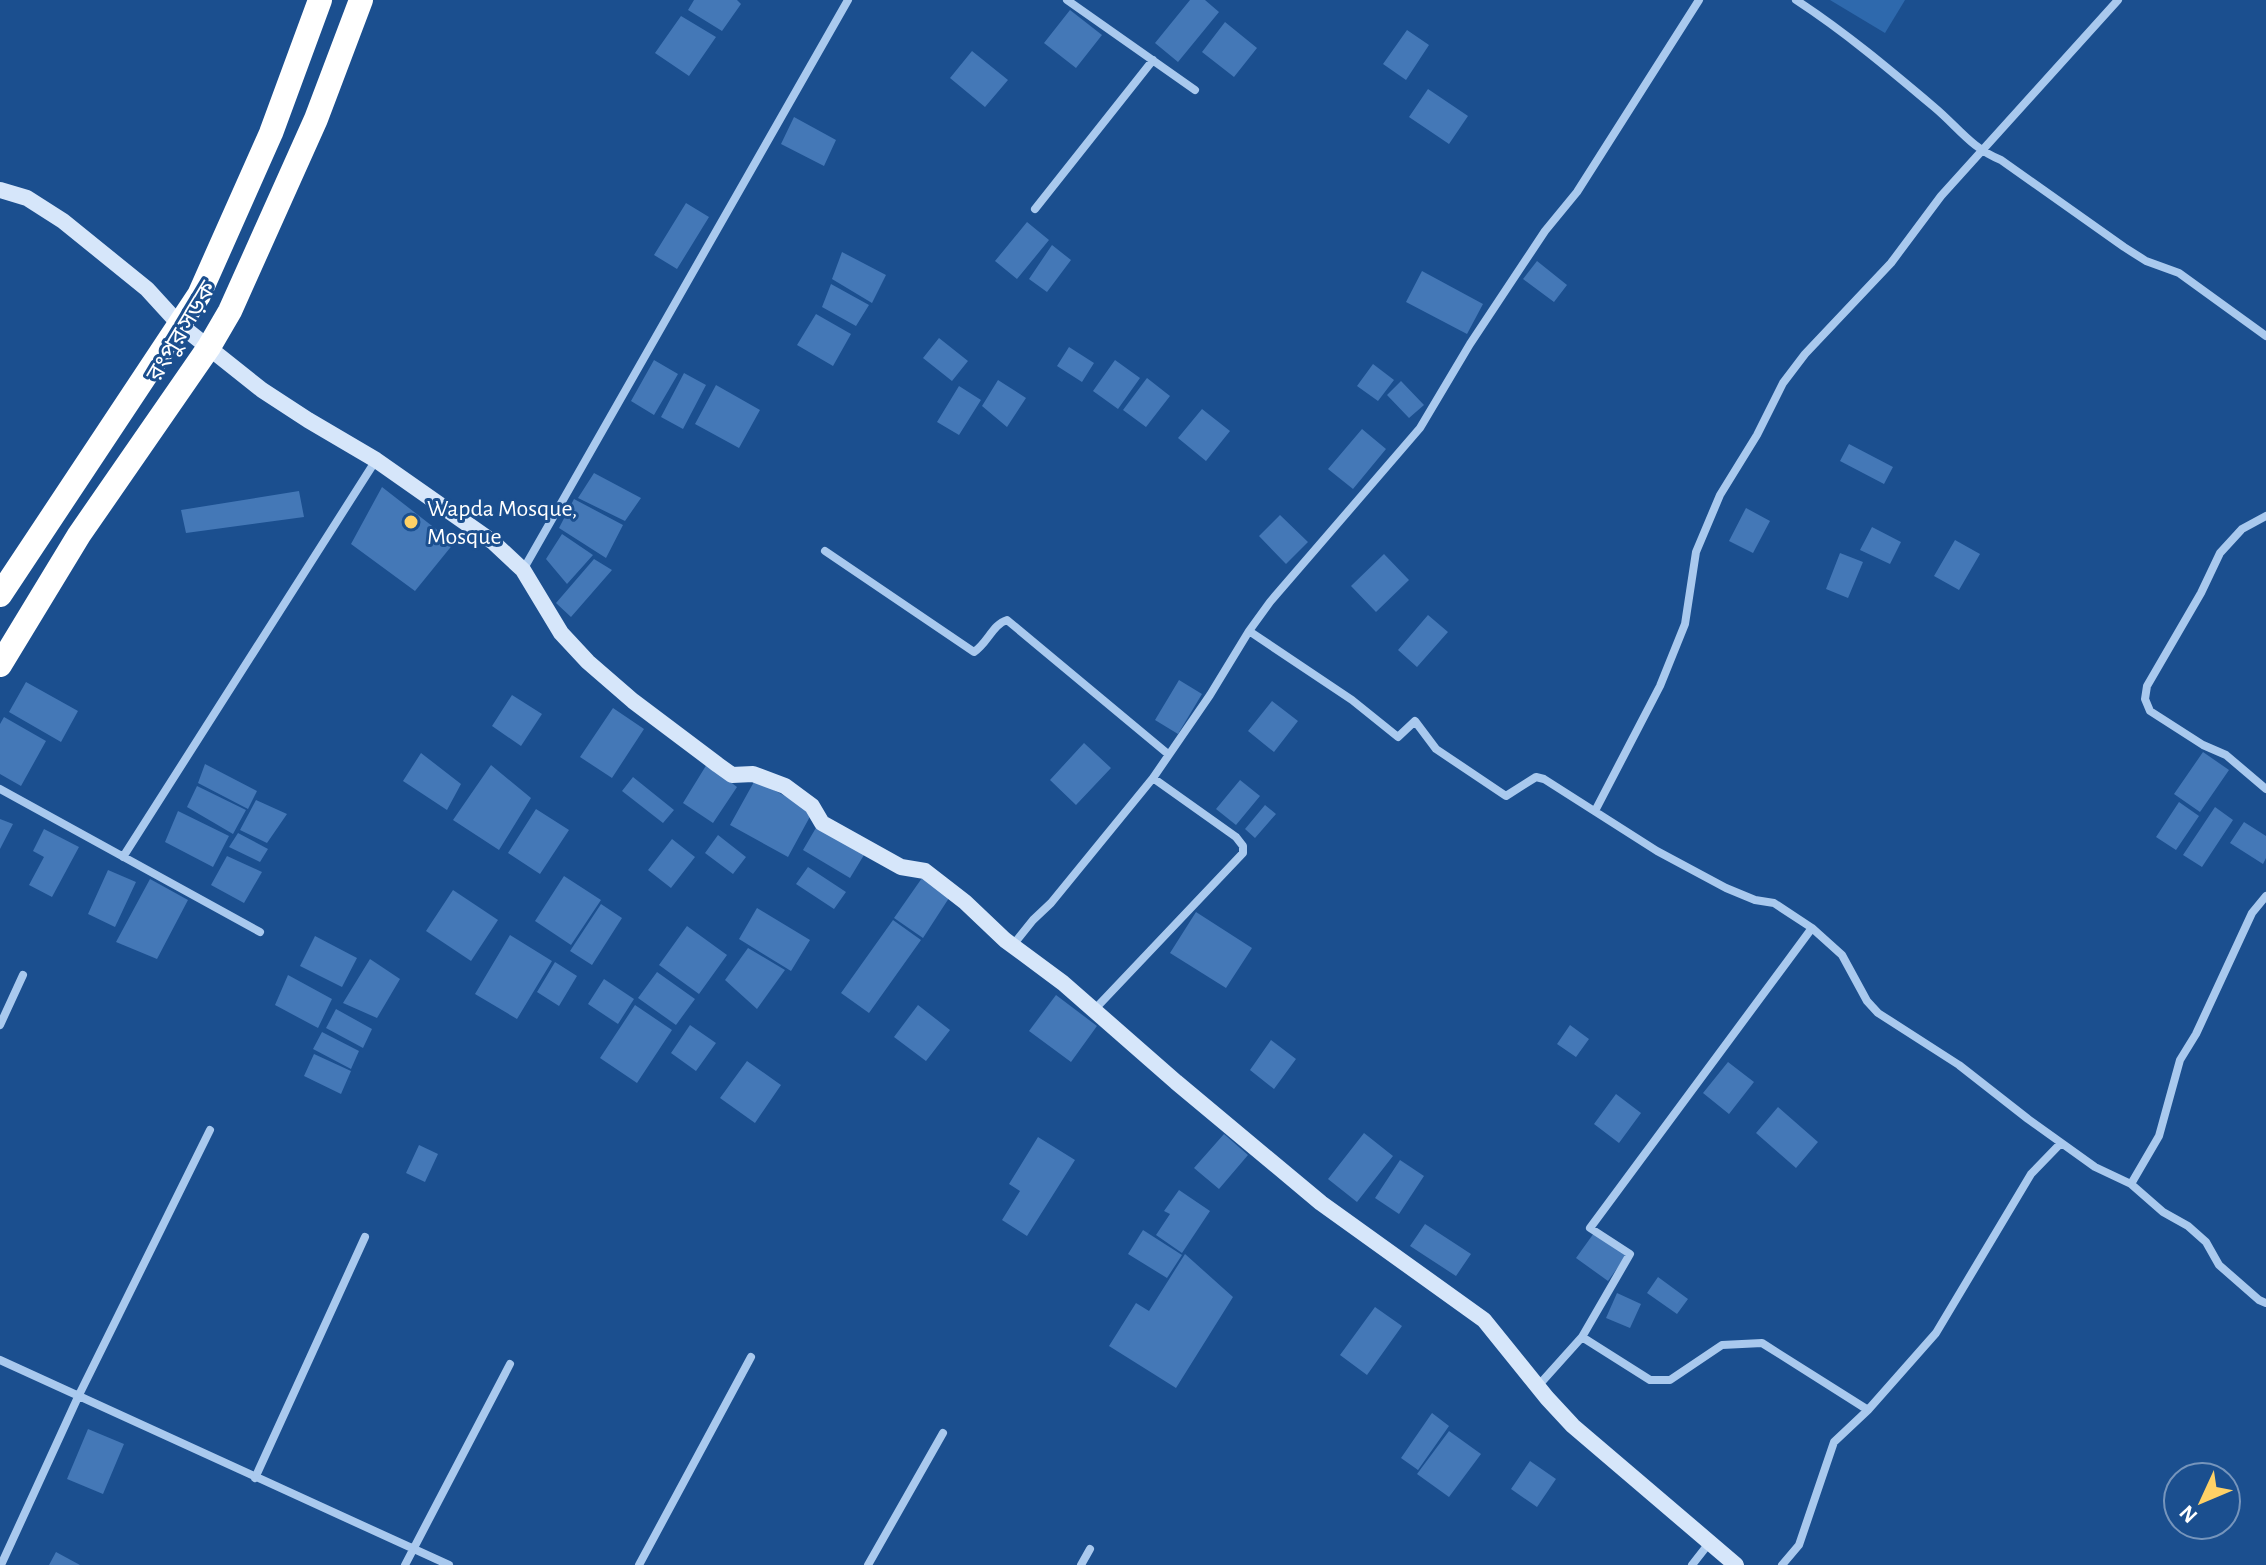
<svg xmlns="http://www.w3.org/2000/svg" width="2266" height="1565" font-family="'Alegreya Sans','Noto Sans Bengali',sans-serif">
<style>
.green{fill:#2e69ad}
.building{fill:#4478b7}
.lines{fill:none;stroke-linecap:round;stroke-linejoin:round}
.street{stroke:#a9c9ee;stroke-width:8}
.secondary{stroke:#d6e6fa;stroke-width:16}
.highway{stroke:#fff;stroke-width:24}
.poi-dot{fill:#ffd166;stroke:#1b4f8f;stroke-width:3}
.labels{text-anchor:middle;stroke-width:6;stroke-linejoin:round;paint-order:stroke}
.street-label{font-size:24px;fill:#fff;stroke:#1b4f8f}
.poi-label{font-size:24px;fill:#fff;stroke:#1b4f8f;text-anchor:start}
</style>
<rect width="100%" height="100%" fill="#1b4f8f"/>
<path class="green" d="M1830 0H1905L1885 33Z"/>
<path class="building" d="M694 0H737L741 4 722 31 688 10Z
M1190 0H1205L1219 12 1178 62 1155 43Z
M1070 10 1102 35 1076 68 1044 43Z
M681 16 716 37 689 76 655 53Z
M1225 22 1257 48 1234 77 1202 52Z
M1407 30 1429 45 1406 80 1383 64Z
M972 51 1008 80 985 107 950 78Z
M1428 89 1468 116 1449 144 1409 117Z
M794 117 836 140 824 166 781 144Z
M686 203 709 217 677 269 654 255Z
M1027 222 1049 240 1017 279 995 261Z
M1052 245 1071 260 1047 292 1029 279Z
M842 252 886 275 872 303 832 279Z
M1537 261 1567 285 1554 302 1523 279Z
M1422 271 1483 304 1467 334 1406 302Z
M831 284 869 305 856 326 822 307Z
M816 314 851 334 833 366 797 345Z
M939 338 968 361 952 381 923 358Z
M1069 347 1094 363 1082 382 1057 366Z
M654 360 678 374 654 415 631 401Z
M1115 360 1140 378 1118 409 1093 391Z
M1373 364 1394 380 1378 401 1357 386Z
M684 373 706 385 683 429 661 417Z
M1147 378 1170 396 1146 427 1123 410Z
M998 380 1026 398 1007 427 982 406Z
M1401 381 1424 405 1409 418 1387 395Z
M716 385 760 410 739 448 695 424Z
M959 386 981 400 959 435 937 422Z
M1202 409 1230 431 1206 461 1178 438Z
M1362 429 1386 449 1353 489 1328 469Z
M1849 444 1893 467 1884 484 1840 461Z
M594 473 641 498 625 521 578 498Z
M382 487 454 543 415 591 351 544Z
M299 491 304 517 186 533 181 510Z
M574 499 623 525 606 558 559 528Z
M1746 508 1770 521 1753 553 1729 541Z
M1280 515 1308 542 1286 564 1259 536Z
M1872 527 1901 542 1890 564 1860 550Z
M562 534 593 555 567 584 546 559Z
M1955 540 1980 554 1959 590 1934 576Z
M1840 553 1863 562 1848 598 1826 589Z
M1384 554 1409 580 1376 612 1351 586Z
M594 559 612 570 571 617 556 603Z
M1428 615 1448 632 1417 667 1398 650Z
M1179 680 1202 694 1178 734 1155 720Z
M26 682 78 711 61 742 9 712Z
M512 695 542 714 521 746 492 726Z
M1272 701 1298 721 1274 752 1248 731Z
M613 708 644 729 612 778 580 757Z
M4 717 46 741 21 786 0 774V724Z
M1084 743 1111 768 1076 805 1050 780Z
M2203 752 2229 770 2200 812 2174 794Z
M421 753 461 784 447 810 403 781Z
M205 764 257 791 248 809 198 783Z
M707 764 737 787 713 823 683 803Z
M491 765 531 798 499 850 453 820Z
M633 777 674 810 663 823 622 791Z
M755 780 813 811 788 857 730 825Z
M1240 780 1260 796 1236 825 1216 809Z
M197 786 246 810 233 834 187 807Z
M256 800 287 814 267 843 240 830Z
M2179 802 2199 816 2176 850 2156 837Z
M1265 805 1276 814 1255 838 1245 829Z
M2215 807 2233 820 2202 867 2183 855Z
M536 809 569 830 540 874 508 853Z
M178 811 229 836 213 867 165 842Z
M0 819 13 824 0 849Z
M2244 822 2266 836V858L2263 864 2230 843Z
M817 826 864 855 850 878 803 850Z
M44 829 79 847 52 897 29 885 44 857 33 851Z
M238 833 268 849 260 862 229 847Z
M718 835 746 857 733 874 705 853Z
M672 839 695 857 671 888 648 870Z
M227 856 262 872 244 903 211 885Z
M808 867 846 892 834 909 796 884Z
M108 870 136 882 115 927 88 914Z
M564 876 601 900 571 945 535 921Z
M922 878 949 898 923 938 894 918Z
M150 879 188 900 157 959 116 942Z
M453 890 498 920 471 961 426 931Z
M601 904 622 918 592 965 570 951Z
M757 908 810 940 791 971 739 939Z
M1196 912 1252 948 1226 988 1170 953Z
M893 920 921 940 869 1013 841 993Z
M687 926 727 955 699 994 659 965Z
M510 935 552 961 517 1019 475 994Z
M315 936 357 958 342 987 300 966Z
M748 948 785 970 757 1009 725 980Z
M370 959 400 979 377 1018 343 1003Z
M555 962 577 976 559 1006 537 992Z
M657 972 695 999 676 1025 638 998Z
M288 975 332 999 318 1028 275 1005Z
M604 979 634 999 618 1024 588 1004Z
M1056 995 1097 1026 1071 1062 1029 1031Z
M635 1005 672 1030 637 1083 600 1058Z
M918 1005 950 1030 926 1061 894 1037Z
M336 1009 372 1029 363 1048 326 1028Z
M690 1025 716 1043 696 1071 671 1053Z
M1570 1025 1589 1039 1576 1057 1557 1044Z
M322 1032 359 1051 351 1069 313 1049Z
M1271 1040 1296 1059 1274 1089 1250 1070Z
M314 1054 351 1071 341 1094 304 1076Z
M747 1061 781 1085 755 1123 720 1098Z
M1728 1062 1754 1082 1729 1114 1703 1093Z
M1616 1094 1641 1113 1619 1143 1594 1124Z
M1778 1107 1818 1142 1796 1168 1756 1133Z
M1364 1133 1393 1156 1357 1202 1328 1179Z
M1224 1134 1248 1155 1219 1189 1194 1168Z
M1038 1137 1075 1160 1027 1236 1002 1220 1020 1191 1009 1184Z
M419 1145 438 1154 425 1182 406 1173Z
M1400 1160 1424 1176 1399 1214 1375 1198Z
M1179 1190 1210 1211 1182 1253 1156 1235 1170 1214 1164 1211Z
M1425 1224 1471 1254 1456 1276 1410 1246Z
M1143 1230 1182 1255 1167 1278 1128 1254Z
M1594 1233 1626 1256 1608 1281 1576 1258Z
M1185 1254 1233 1297 1176 1388 1109 1346 1136 1303 1149 1311Z
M1658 1277 1688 1299 1677 1314 1647 1293Z
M1617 1293 1641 1304 1630 1328 1606 1318Z
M1375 1307 1402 1326 1367 1375 1340 1355Z
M1432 1413 1449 1426 1418 1470 1401 1458Z
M88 1429 124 1444 103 1494 67 1479Z
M1449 1431 1481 1454 1449 1497 1417 1474Z
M1530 1461 1556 1479 1537 1507 1511 1489Z
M56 1552 80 1565H49Z"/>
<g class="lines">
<path class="street" d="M1067 0 1195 90
M1796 0C1845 32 1889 69 1934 107 1958 127 1971 148 2001 160L2124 247 2146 261 2179 273 2266 336
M1035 209 1153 60
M2266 516 2242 529 2220 553 2201 593 2147 686 2145 699 2150 711 2203 745 2226 755 2266 789
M825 551 974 652C987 644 993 624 1007 620L1168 754
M523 570 848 0
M1249 631 1270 602 1420 428 1470 344 1545 231 1577 192 1699 0
M0 789 260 932
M1595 811 1660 686 1685 624 1696 552 1720 495 1757 435 1783 383 1805 354 1891 263 1941 196 2118 0
M123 857 376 460
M2266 896 2252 913 2196 1034 2180 1060 2159 1136 2131 1184 2163 1212 2188 1226 2206 1242 2219 1265 2259 1300 2266 1303
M1013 945 1033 920 1051 903 1153 778 1210 695 1249 631 1352 700 1398 737 1415 721 1436 749 1506 796 1536 777 1544 779 1657 851 1726 888 1755 900 1774 903 1812 928 1842 955 1867 1001 1878 1013 1959 1065 2028 1119 2095 1167 2131 1184
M1094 1010 1243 853V846L1236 837 1153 778
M0 1025 23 975
M1582 1337 1650 1380H1670L1722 1345 1762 1343 1868 1410
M0 1360 449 1565
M1538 1386 1582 1337 1630 1254 1590 1228 1812 928
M255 1478 365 1237
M1 1565 78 1397 210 1130
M405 1565 510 1364
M639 1565 751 1357
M868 1565 943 1433
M1081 1565 1090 1549
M1692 1565 1710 1542
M1782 1565 1799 1545 1834 1442 1868 1410 1936 1333 2031 1174 2061 1143"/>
<path class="secondary" d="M0 190 27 198 63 221 147 289 179 324 262 390 308 420 376 460 493 542 523 570 561 633 588 662 633 701 718 765 732 775 753 774 785 786 812 806 822 823 901 867 925 871 965 902 1005 940 1063 983 1176 1082 1321 1203 1484 1320 1547 1398 1573 1426 1736 1565"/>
<path class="highway" d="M0 595 199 295 271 133 320 0
M0 665 79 535 209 347 230 311 316 119 361 0"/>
</g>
<circle class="poi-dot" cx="411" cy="522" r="8"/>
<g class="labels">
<g class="street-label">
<text transform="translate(181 331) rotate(-59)" y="8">রংপুর সড়ক</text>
</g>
<g class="poi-label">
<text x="427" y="516">Wapda Mosque,<tspan x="427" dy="28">Mosque</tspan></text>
</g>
</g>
<g transform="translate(2202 1501) rotate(226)"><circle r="38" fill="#1b4f8f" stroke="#7695bc" stroke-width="2"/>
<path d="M0-6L14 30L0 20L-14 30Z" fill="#ffd166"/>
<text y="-12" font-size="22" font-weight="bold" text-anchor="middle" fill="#ffffff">N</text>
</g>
</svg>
